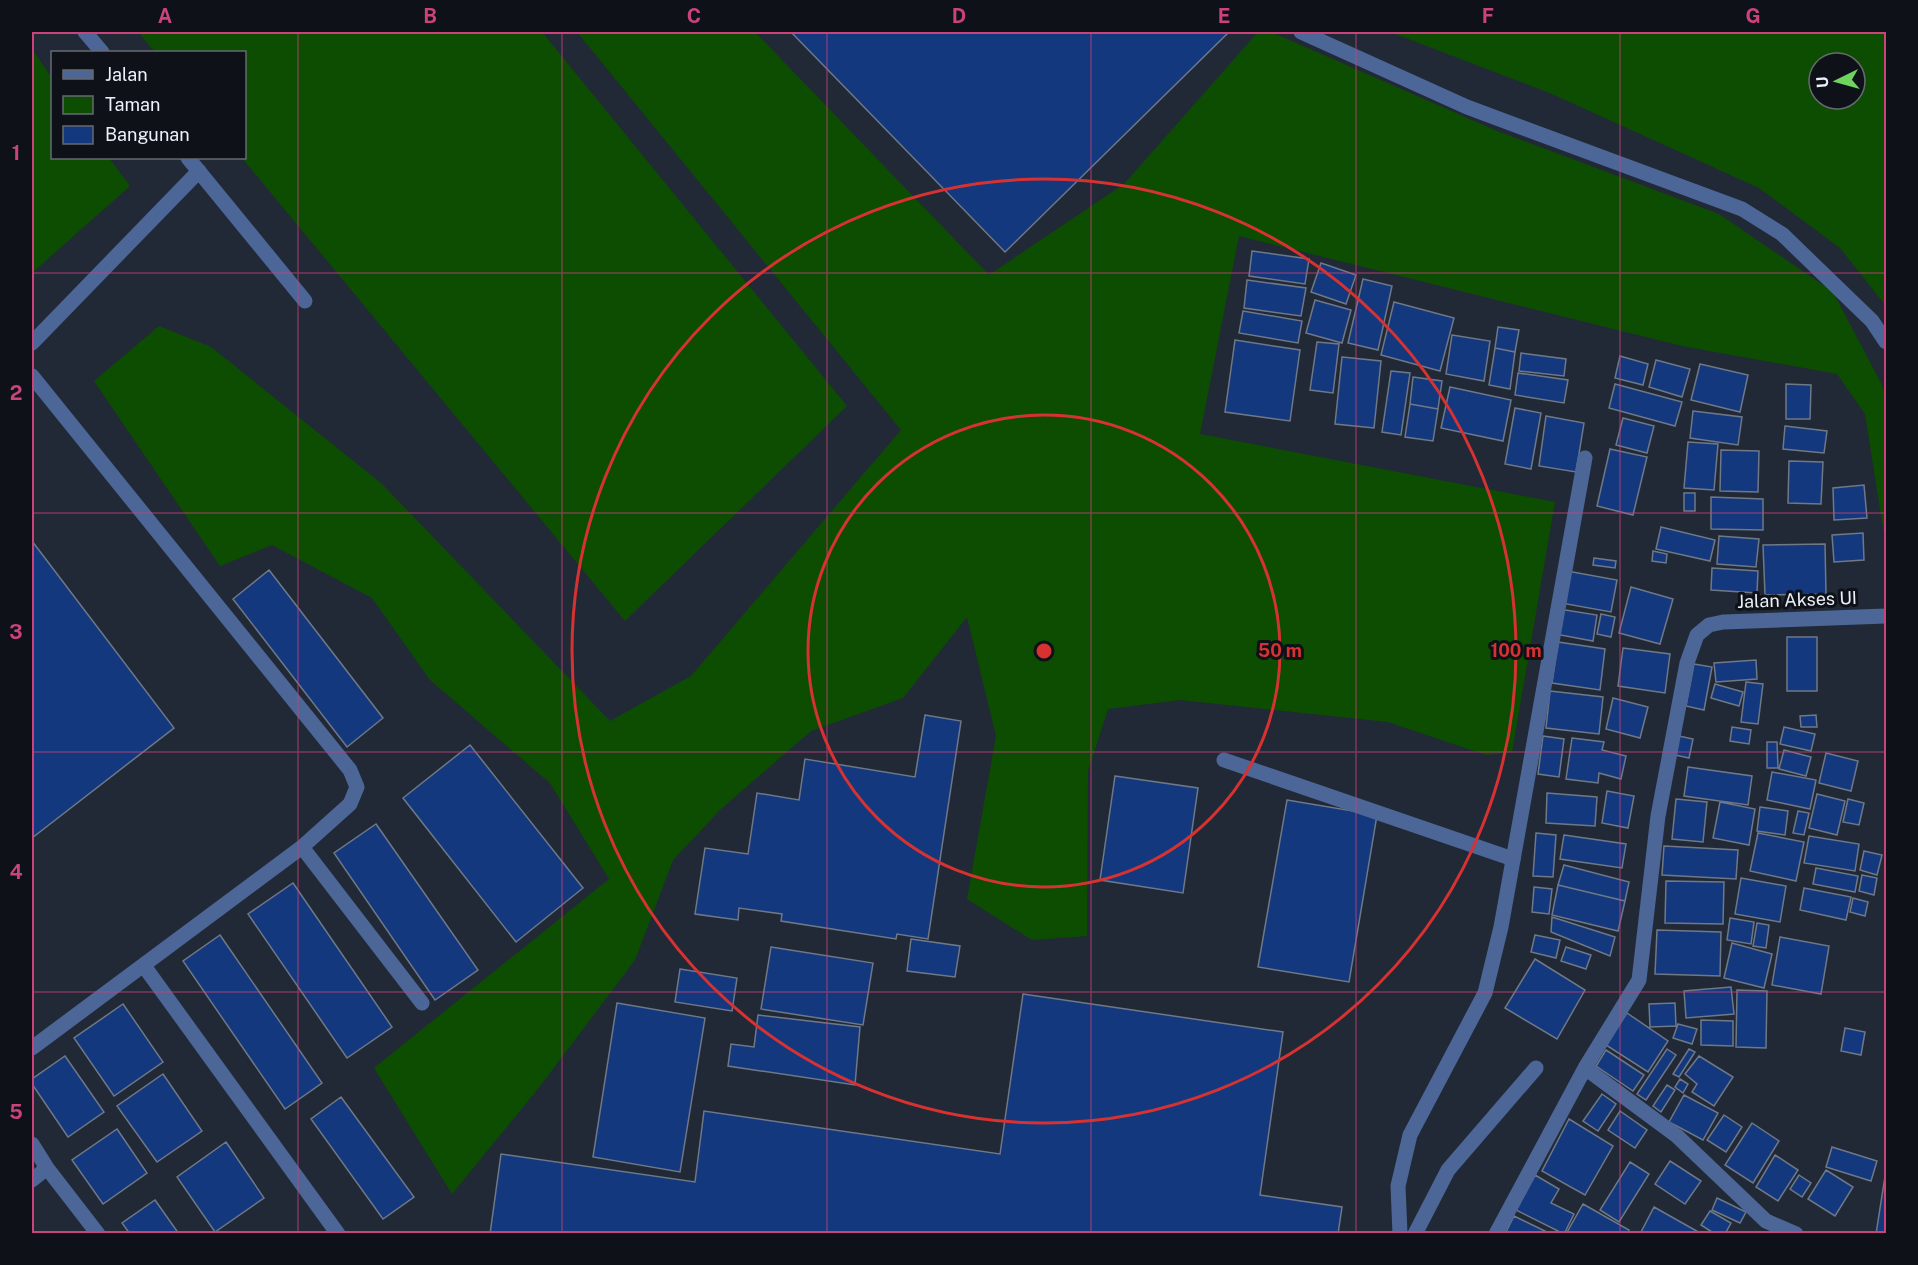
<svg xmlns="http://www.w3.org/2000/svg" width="1918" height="1265" font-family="'Public Sans',sans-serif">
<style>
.green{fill:#0d4d02;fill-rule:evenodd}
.building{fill:#14387d;stroke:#6f7887;stroke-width:1.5}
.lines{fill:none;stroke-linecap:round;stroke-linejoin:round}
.lane{stroke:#4c6697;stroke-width:15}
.street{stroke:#4c6697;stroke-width:15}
.grid{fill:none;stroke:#ca437b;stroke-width:1.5;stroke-opacity:0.55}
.ring{fill:none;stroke:#d73232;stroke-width:3}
.labels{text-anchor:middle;stroke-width:6;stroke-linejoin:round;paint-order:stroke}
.street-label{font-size:18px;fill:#ebf0f9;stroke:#0e1117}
.centre{fill:#d73232;stroke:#0e1117;stroke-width:3}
.ring-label{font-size:18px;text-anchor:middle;font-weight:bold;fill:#d73232;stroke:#0e1117;stroke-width:6;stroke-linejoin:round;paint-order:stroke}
.neatline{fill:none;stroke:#ca437b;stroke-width:2}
.grid-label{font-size:20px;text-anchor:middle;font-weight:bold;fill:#ca437b}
</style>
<rect width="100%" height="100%" fill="#212936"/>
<path class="green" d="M138 32H542L847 406 625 621 242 158H244V52H155Z
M577 32H755L989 275 1124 184 1258 32H1271L1497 131 1719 214 1833 292 1882 385 1886 399V547L1865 414 1837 374 1682 346 1239 236 1200 434 1555 502 1512 752 1486 755 1388 722 1180 700 1108 709 1088 771 1087 936 1032 940 967 899 996 736 967 617 903 698 811 731 721 809 673 860 635 960 541 1085 452 1194 374 1068 609 879 550 783 430 680 372 598 272 545 220 566 94 381 159 326 211 347 381 483 610 721 691 676 901 430Z
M1390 32H1886V306L1840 248 1759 188 1552 94ZM1819 63H1855V99H1819Z
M32 49 52 78V158H109L130 186 32 273Z"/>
<path class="building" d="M791 32H1229L1005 252Z
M1252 251 1309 259 1305 284 1249 276Z
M1321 263 1356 275 1346 304 1311 292Z
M1363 279 1392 286 1378 350 1348 343Z
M1247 280 1306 288 1301 316 1244 308Z
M1315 300 1351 310 1342 343 1306 333Z
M1394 302 1454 318 1440 371 1381 355Z
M1243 311 1302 321 1298 343 1239 333Z
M1498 327 1519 330 1515 352 1495 348Z
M1452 335 1490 341 1484 381 1446 374Z
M1235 340 1300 350 1290 421 1225 412Z
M1317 342 1339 344 1333 393 1310 390Z
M1495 348 1515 352 1510 389 1489 385Z
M1521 353 1566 359 1564 376 1519 371Z
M1620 356 1648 364 1643 385 1615 378Z
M1342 357 1381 361 1374 428 1335 424Z
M1656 360 1690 369 1682 397 1649 387Z
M1700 364 1748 375 1740 412 1691 400Z
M1391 371 1410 373 1401 435 1382 432Z
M1518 373 1568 380 1564 403 1515 395Z
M1413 377 1442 381 1438 409 1410 404Z
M1615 384 1682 402 1675 426 1609 408Z
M1786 384 1811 385 1810 419H1786Z
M1450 387 1511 400 1503 441 1441 428Z
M1410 404 1438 409 1433 441 1405 437Z
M1515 408 1541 413 1531 469 1505 464Z
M1693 411 1742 417 1738 445 1690 438Z
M1546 416 1584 423 1576 472 1539 466Z
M1623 418 1654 426 1647 453 1616 445Z
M1785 426 1827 431 1824 453 1783 449Z
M1688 442 1718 444 1714 490 1684 488Z
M1610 449 1647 457 1633 515 1597 506Z
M1721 450 1759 451 1758 492 1720 491Z
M1789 461 1823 462 1821 504 1788 503Z
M1864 485 1867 518 1834 520 1833 488Z
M1684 493H1695V511H1684Z
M1711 497 1763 499V530L1711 529Z
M1661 527 1715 540 1710 561 1656 549Z
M1863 533 1864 560 1834 562 1832 535Z
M1719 536 1759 539 1756 567 1717 564Z
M32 541 174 728 32 838Z
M1825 544 1826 594 1765 595 1763 545Z
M1653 551 1667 554 1666 563 1652 561Z
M1594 558 1616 561 1615 568 1593 565Z
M1712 568 1758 571 1757 593 1711 590Z
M269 570 383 718 347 747 233 599Z
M1567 571 1617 580 1611 612 1561 603Z
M1631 587 1673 599 1660 644 1619 633Z
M1559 609 1597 615 1593 641 1555 634Z
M1601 614 1615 617 1611 637 1597 634Z
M1787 637H1817V691H1787Z
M1558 642 1605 649 1600 690 1552 683Z
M1623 648 1670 654 1665 693 1618 686Z
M1756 660 1757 679 1716 682 1714 663Z
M1694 664 1712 667 1704 710 1686 706Z
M1746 682 1763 684 1758 724 1741 722Z
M1715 684 1743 692 1739 706 1711 698Z
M1550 691 1603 697 1599 734 1546 728Z
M1613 698 1648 707 1640 738 1606 729Z
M925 715 961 721 928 939 897 934 896 939 781 921 782 914 739 908 738 920 695 914 705 848 748 854 757 793 799 800 805 759 915 777Z
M1816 715 1817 727H1801L1800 716Z
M1732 727 1751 730 1749 744 1730 741Z
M1784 727 1815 734 1811 751 1780 744Z
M1543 736 1564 739 1559 777 1538 774Z
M1679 736 1693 739 1689 758 1675 755Z
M1572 738 1604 742 1602 750 1626 756 1621 779 1599 773 1598 783 1566 779Z
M1767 742H1777L1778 768H1767Z
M470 745 583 888 516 942 403 798Z
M1784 750 1811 757 1806 776 1779 769Z
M1826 753 1858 761 1851 791 1819 783Z
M1688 767 1752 776 1748 805 1684 796Z
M1772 772 1816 780 1810 809 1767 800Z
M1115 776 1198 788 1183 893 1100 880Z
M1607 791 1634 796 1628 828 1602 823Z
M1547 793 1597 797 1595 826 1546 823Z
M1817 794 1845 801 1837 835 1809 828Z
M1676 799 1707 802 1703 842 1672 839Z
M1848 799 1864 803 1859 825 1843 822Z
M1287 800 1377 815 1349 982 1258 967Z
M1720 802 1755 809 1749 845 1713 838Z
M1760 807 1788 811 1785 835 1757 831Z
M1798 811 1809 813 1804 835 1793 833Z
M376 824 478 970 435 1000 334 853Z
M1536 833 1556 835 1553 877 1533 876Z
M1758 833 1804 842 1796 881 1750 871Z
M1564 835 1626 844 1622 868 1560 859Z
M1809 836 1859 844 1855 871 1804 863Z
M1664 846 1738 850 1736 879 1662 875Z
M1864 851 1882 855 1877 875 1860 870Z
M1564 865 1629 882 1625 901 1558 885Z
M1816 868 1858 876 1855 892 1813 884Z
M1862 875 1877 878 1874 895 1859 891Z
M1741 878 1786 886 1780 922 1735 914Z
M1666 881 1724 882 1723 924 1665 923Z
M293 883 392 1027 347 1058 248 914Z
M1558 885 1625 901 1618 931 1552 915Z
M1534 887 1552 889 1549 914 1532 912Z
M1804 888 1851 897 1846 920 1800 910Z
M1853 898 1868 902 1865 916 1850 912Z
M1552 917 1615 937 1610 956 1551 932Z
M1730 918 1754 922 1751 944 1727 940Z
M1757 923 1769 925 1766 948 1753 946Z
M1657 930 1721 932 1720 976 1655 974Z
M220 935 322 1083 285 1109 183 961Z
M1535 935 1560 940 1556 958 1531 952Z
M1780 937 1829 946 1821 994 1772 985Z
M911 939 960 946 955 977 907 971Z
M1732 943 1772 954 1764 988 1724 978Z
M771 947 873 963 863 1025 761 1009Z
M1566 947 1591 955 1586 969 1561 961Z
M1535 959 1585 990 1557 1039 1505 1008Z
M680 969 737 978 732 1011 675 1002Z
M1731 987 1734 1014 1686 1018 1684 991Z
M1737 990 1767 991 1766 1048 1736 1047Z
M1023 994 1283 1032 1260 1195 1342 1207 1338 1234H490L501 1154 695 1182 704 1111 1000 1154Z
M617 1003 705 1018 680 1172 593 1157Z
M1675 1003 1676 1026 1650 1027 1649 1004Z
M123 1004 163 1062 114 1096 74 1038Z
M1627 1013 1668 1041 1648 1072 1606 1045Z
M758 1015 860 1027 855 1085 728 1066 731 1044 754 1047Z
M1701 1020 1733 1021V1046L1701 1045Z
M1678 1024 1697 1029 1692 1044 1673 1038Z
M1845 1028 1865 1032 1861 1055 1841 1051Z
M1667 1049 1676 1055 1646 1100 1637 1094Z
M1689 1049 1695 1052 1679 1077 1673 1074Z
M1606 1050 1644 1075 1633 1091 1596 1066Z
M65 1056 104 1112 68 1137 32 1084V1079Z
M1699 1056 1733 1077 1714 1106 1692 1092 1697 1084 1685 1074Z
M163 1074 202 1131 157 1162 117 1106Z
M1680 1079 1688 1084 1683 1093 1675 1087Z
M1667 1085 1675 1090 1661 1112 1653 1106Z
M1602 1094 1616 1104 1598 1131 1583 1121Z
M1684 1095 1718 1113 1703 1140 1669 1122Z
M341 1097 414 1197 383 1219 311 1119Z
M1620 1111 1647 1130 1635 1148 1608 1130Z
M1724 1115 1742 1127 1726 1152 1707 1140Z
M1569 1119 1613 1146 1585 1195 1542 1171Z
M1752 1123 1779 1141 1753 1183 1725 1165Z
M117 1129 147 1173 103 1204 72 1160Z
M226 1142 264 1198 215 1232 177 1177Z
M1832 1147 1877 1161 1871 1181 1826 1167Z
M1775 1155 1798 1170 1778 1201 1756 1187Z
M1670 1161 1701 1181 1685 1204 1655 1184Z
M1630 1162 1649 1174 1619 1222 1600 1210Z
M1826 1170 1853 1187 1835 1216 1808 1199Z
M1886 1170V1234H1876Z
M1535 1175 1559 1189 1551 1203 1574 1214 1564 1234 1516 1210Z
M1799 1175 1811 1183 1802 1197 1790 1189Z
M1717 1198 1746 1212 1740 1223 1712 1210Z
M155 1200 179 1234H130L122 1223Z
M1583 1204 1629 1230 1627 1234H1566Z
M1654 1207 1702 1234H1640Z
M1710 1211 1731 1223 1725 1234H1715L1701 1225Z
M1514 1216 1551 1234H1505Z"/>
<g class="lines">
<path class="lane" d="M1301 32 1467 107 1742 209 1782 234 1872 321 1886 342
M1224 760 1513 859"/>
<path class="street" d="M85 32 102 52
M188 158 305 301
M32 343 199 171
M32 376 350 770 357 787 350 804 302 847
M144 966 338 1234
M32 1048 302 847 422 1003
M1585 1068 1677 1136 1766 1221 1796 1234
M32 1144 47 1168
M32 1180 47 1168 98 1234
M1400 1234 1398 1186 1410 1135 1485 993 1501 927 1585 458
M1415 1234 1448 1170 1536 1068
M1496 1234 1585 1068 1639 980 1658 816 1687 663 1697 635 1709 625 1723 622 1886 616"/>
</g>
<path class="grid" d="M298 32V1234M562 32V1234M827 32V1234M1091 32V1234M1356 32V1234M1620 32V1234M32 273H1886M32 513H1886M32 752H1886M32 992H1886"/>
<g class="ring">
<circle cx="1044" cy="651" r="236"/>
<circle cx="1044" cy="651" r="472"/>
</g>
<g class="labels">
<g class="street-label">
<text transform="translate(1797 600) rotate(-2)" y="6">Jalan Akses UI</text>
</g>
</g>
<circle cx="1044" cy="651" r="9" class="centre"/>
<g class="ring-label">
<text x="1280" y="657">50 m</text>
<text x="1516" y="657">100 m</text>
</g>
<rect width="1918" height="1265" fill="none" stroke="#0e1117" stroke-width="66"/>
<rect x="51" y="51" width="195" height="108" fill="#0e1117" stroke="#666a71" stroke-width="1.5"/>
<rect x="63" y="70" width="30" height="9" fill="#4c6697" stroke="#666a71" stroke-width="1.5"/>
<text x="105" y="81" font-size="18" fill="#ebf0f9">Jalan</text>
<rect x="63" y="96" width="30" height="18" fill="#0d4d02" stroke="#666a71" stroke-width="1.5"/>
<text x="105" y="111" font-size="18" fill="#ebf0f9">Taman</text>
<rect x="63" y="126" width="30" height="18" fill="#14387d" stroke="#666a71" stroke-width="1.5"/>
<text x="105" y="141" font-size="18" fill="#ebf0f9">Bangunan</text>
<g transform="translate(1837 81) rotate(265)"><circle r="28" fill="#0e1117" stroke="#666a71" stroke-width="1.5"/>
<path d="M0-4.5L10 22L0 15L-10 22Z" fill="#6fd360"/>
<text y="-9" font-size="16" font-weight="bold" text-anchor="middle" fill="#ebf0f9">U</text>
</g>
<rect x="33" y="33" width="1852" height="1199" class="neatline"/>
<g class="grid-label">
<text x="165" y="23">A</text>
<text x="430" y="23">B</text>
<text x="694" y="23">C</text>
<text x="959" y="23">D</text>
<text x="1224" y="23">E</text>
<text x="1488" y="23">F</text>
<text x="1753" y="23">G</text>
<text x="16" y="160">1</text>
<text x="16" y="400">2</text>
<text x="16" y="639">3</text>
<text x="16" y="879">4</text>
<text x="16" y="1119">5</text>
</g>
</svg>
